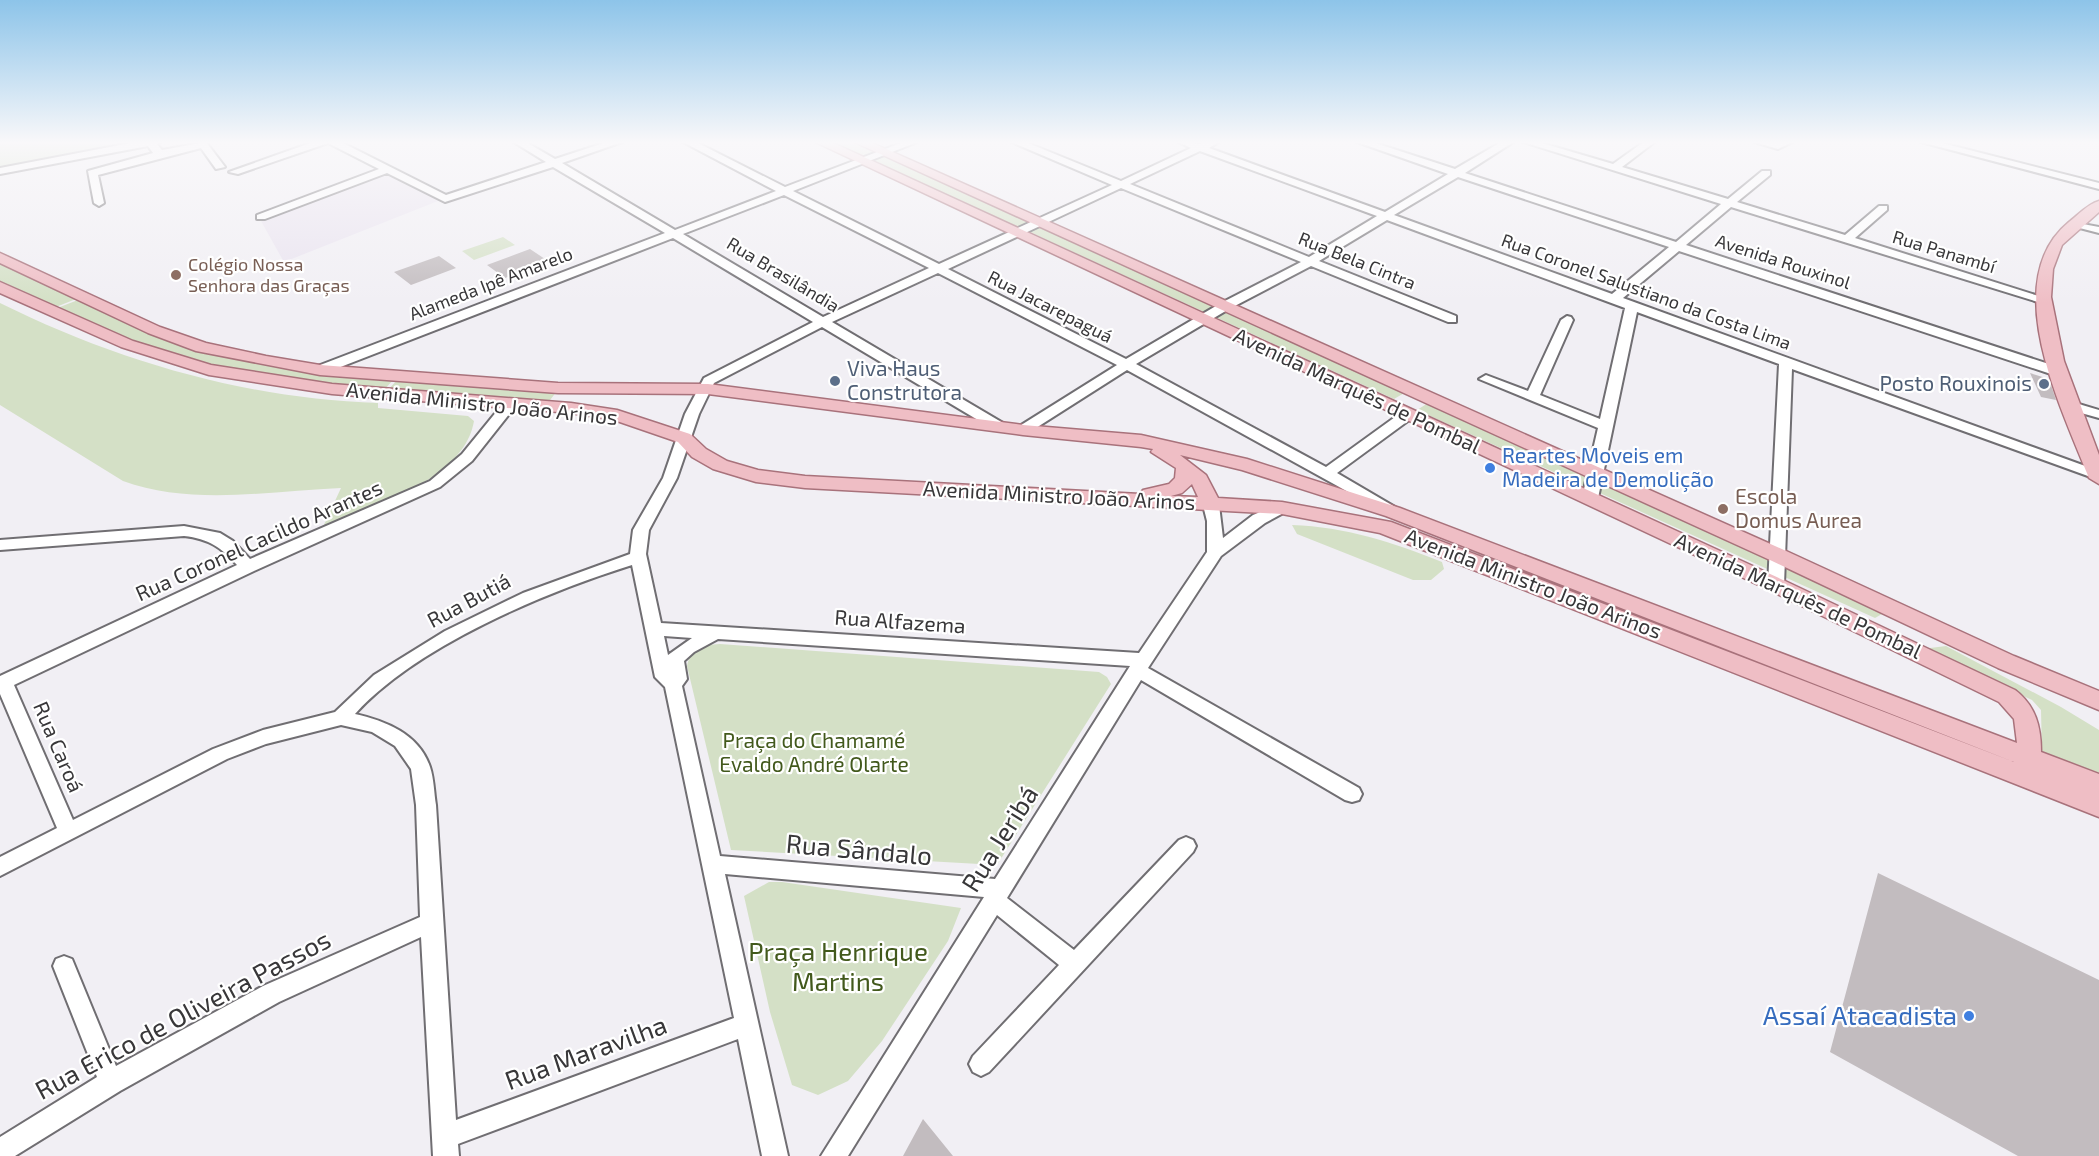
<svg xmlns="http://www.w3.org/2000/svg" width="2099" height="1156" font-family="'Exo 2',sans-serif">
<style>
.built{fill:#e9e3ef}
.green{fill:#d4e0c6}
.building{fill:#c2bcbf}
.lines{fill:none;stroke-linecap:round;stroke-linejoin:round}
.minor-casing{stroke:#706e72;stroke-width:4}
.major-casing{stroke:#a8727b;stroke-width:3}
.minor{fill:#fff;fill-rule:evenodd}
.major{fill:#efbec5;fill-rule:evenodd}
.education-dot{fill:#8d6e63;stroke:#fff;stroke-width:2}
.service-dot{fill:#5c6f8a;stroke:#fff;stroke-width:2}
.shop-dot{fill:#3f7fe0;stroke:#fff;stroke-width:2}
.labels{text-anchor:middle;stroke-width:4.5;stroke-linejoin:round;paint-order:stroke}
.far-street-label{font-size:18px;fill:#383739;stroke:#fff}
.far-education-label{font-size:18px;fill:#785e54;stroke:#fff;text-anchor:start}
.service-label{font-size:21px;fill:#4e5e75;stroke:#fff;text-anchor:start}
.street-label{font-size:21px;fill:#383739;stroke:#fff}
.shop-label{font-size:21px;fill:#366cbe;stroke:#fff;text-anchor:start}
.education-label{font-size:21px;fill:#785e54;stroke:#fff;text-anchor:start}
.park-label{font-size:21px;fill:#42591c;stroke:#fff}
.near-street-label{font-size:26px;fill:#383739;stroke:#fff}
.near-park-label{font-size:26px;fill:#42591c;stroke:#fff}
.near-shop-label{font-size:26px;fill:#366cbe;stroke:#fff;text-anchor:end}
</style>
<rect width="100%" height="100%" fill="#f1eff4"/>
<path class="built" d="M389 173 443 199 284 262 261 221Z"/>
<path class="green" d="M0 141H99L115 149 0 171Z
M831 141H849L1406 392 1394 399Z
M503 237 515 245 474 260 462 251Z
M0 261 76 299 51 309 0 284Z
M78 300 199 350 395 378 382 392 181 362 52 310Z
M0 303C117 361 247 399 378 403V408L468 416 474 421C464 481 370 507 322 529L341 488C270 491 191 506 123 481L0 405Z
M399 378 557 391 547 404 386 392Z
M1428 403 1879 607 1882 614 1875 618 1417 410Z
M1292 525C1346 527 1392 542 1442 562L1444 569 1431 580H1413L1297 534Z
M720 644 1099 672 1107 677 1111 684 997 865 731 850 687 666C691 647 702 645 720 644Z
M1946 646 2061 707 2099 730V777L2042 754 2041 710 2032 700 1922 649Z
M769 882H782L961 908 948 941 882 1041 848 1081 818 1095 792 1085 770 1012 744 896Z"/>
<path class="building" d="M530 249 548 261 505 278 487 265Z
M439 256 456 268 411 285 394 272Z
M2030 373 2049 379 2056 400 2041 397Z
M1878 873 2099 980V1156H2018L1830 1052Z
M923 1119 953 1156H903Z"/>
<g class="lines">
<defs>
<path id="minor" d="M141 141H162L157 144 162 150 206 142 225 167 216 169 201 148 98 175 104 203 99 206 94 203 88 171 153 153 148 146 0 174V168Z
M316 141H339L446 195 546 162 512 141H524L555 159 610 141H625L562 163 675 230 776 191 681 141H694L785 187 906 141H920L793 191 939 264 1112 185 1009 141H1023L1121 181 1191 148 1176 141 1200 144 1207 141H1220L1209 148 1385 212 1448 174 1354 141H1369L1455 169 1503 141H1515L1465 173 1676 242 1721 204 1520 141H1535L1613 164 1645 141H1656L1622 167 1728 199 1762 171H1770V175L1737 202 1845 235 1879 206H1887V210L1855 238 2048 299 2046 302H2038L1731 207 1686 245 2064 369 2066 372 2059 376 2054 375 1679 251 1623 298 2099 471V480L1792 369 1784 585 1776 591 1768 585 1779 364 1637 312 1598 498 1590 503 1585 501 1582 498 1598 428 1479 379 1486 375 1528 391 1561 320 1567 316 1571 317 1573 320 1540 395 1600 419 1625 308 1387 220 1319 261 1456 316V322H1448L1311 266 1229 309 1136 364 1326 467 1402 412H1412V418L1337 473 1395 507 1398 510 1390 515 1127 370 1028 433H1018L1016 430 1018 427 1117 365 938 273 832 322 1003 423 1005 426 1003 429H993L822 327 714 383 699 414 677 478 649 530 646 554 661 623 1139 653 1207 552V521L1203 505 1206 502 1211 500 1219 505 1223 538 1253 515 1282 503 1290 508 1287 511 1265 523 1221 556 1148 668 1359 788 1362 794 1359 800 1352 802 1345 800 1141 680 1007 898 1074 950 1179 840 1186 837 1193 840 1196 846 1193 852 989 1072 981 1076 973 1072 969 1064 973 1056 1059 965 997 915 848 1156H821L984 897 725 874 788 1156H762L738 1039 458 1144 459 1156H433L421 937 279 1002 120 1091 15 1156H0V1137L97 1077 53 966 56 959 64 956 72 959 116 1066 263 986 420 917 416 805 411 769 395 746 372 732 341 725 266 744 227 759 0 876V857L57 828 0 694V676L237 565C221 547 209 539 184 536L0 550V540L184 526 220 533 233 541 250 559 430 481 462 454 506 400 511 399 518 403 472 461 440 487 254 571 14 685 73 820 213 749 263 730 335 712 374 675 445 631 523 593 630 554 633 530 663 478 685 414 704 378 813 322 673 238 325 373H315V367L665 233 553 167 445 202 387 173 265 219H257V215L379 169 328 143 238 174 229 172ZM1200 151 1377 216 1309 257 1130 184ZM1458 177 1669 247 1612 294 1394 215ZM1121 188 1301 262 1221 303 1126 359 948 269ZM784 195 929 268 823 317 683 234ZM632 565 655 677 665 687 734 1018 456 1120 436 805C434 793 434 779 430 767 419 734 386 721 355 714 416 646 546 592 632 565ZM664 636 692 638 668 655ZM718 639 1130 666 995 879 720 856 682 686 687 679 684 661 694 652Z
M1751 141H1795L1778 149Z
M1917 141H1934L2099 183V189Z
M2072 222 2099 227V233L2072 226Z
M2072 402 2099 410V418L2067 409V403Z"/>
<path id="major" d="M813 141H829L1783 580 2015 690C2036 706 2041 727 2041 752L2099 774V817L1380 533 1282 514 805 488 756 482 713 469 692 457 678 442 614 420 571 413 332 394 209 375 121 347 0 293V282L133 341 211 365 332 384 571 403 617 410 690 434 706 449 727 461 758 470 805 476 1140 494 1143 490 1169 484 1175 478 1176 468 1151 452 1153 449 1141 447 1023 435 708 394 558 393 320 375 196 351 148 333 0 263V253L160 327 206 343 266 356 320 365 558 383 708 384 1023 425 1141 435 1247 459 1400 508 2017 743 2014 719 1999 702 1769 590ZM1180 455 1242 470 1386 516 2014 762 1391 522 1282 502 1218 498 1206 475ZM1192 484 1198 497 1171 496 1182 493Z
M852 141H868L1784 550 2014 656 2099 691V710L1998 668 1770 560Z
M2099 201V212L2062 245 2053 269 2051 297 2064 361 2099 455V484L2089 478C2062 409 1997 281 2069 222 2078 215 2088 204 2099 201Z"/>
</defs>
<use href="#minor" class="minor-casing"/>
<use href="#major" class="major-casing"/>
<use href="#minor" class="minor"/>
<use href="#major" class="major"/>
</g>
<linearGradient id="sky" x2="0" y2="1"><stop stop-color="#8dc4e9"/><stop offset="0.47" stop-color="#f9f8fa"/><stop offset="1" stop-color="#f9f8fa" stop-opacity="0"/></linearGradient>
<rect width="2099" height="303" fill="url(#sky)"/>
<g class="education-dot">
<circle cx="176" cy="275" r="6"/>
<circle cx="1723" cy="509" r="6"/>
</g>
<g class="service-dot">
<circle cx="835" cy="381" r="6"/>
<circle cx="2044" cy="384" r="6"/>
</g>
<g class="shop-dot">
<circle cx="1490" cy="468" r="6"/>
<circle cx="1969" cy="1016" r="6"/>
</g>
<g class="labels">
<g class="far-street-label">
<text transform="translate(1944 252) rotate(17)" y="6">Rua Panambí</text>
<text transform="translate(1357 261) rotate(22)" y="6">Rua Bela Cintra</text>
<text transform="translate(1783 262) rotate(18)" y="6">Avenida Rouxinol</text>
<text transform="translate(783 275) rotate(31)" y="6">Rua Brasilândia</text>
<text transform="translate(491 284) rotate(-21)" y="6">Alameda Ipê Amarelo</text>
<text transform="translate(1646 292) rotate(20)" y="6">Rua Coronel Salustiano da Costa Lima</text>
<text transform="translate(1050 307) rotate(27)" y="6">Rua Jacarepaguá</text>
</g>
<g class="far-education-label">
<text x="188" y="271">Colégio Nossa<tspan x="188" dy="21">Senhora das Graças</tspan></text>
</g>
<g class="service-label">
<text x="847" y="376">Viva Haus<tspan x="847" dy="24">Construtora</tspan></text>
<text x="2032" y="391" text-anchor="end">Posto Rouxinois</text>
</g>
<g class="street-label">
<text transform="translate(1357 391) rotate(25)" y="7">Avenida Marquês de Pombal</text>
<text transform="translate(482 404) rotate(6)" y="7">Avenida Ministro João Arinos</text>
<text transform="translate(1059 496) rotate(3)" y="7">Avenida Ministro João Arinos</text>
<text transform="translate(259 541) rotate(-24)" y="7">Rua Coronel Cacildo Arantes</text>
<text transform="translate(1533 584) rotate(21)" y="7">Avenida Ministro João Arinos</text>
<text transform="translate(1798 596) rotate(25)" y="7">Avenida Marquês de Pombal</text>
<text transform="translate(469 601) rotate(-28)" y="7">Rua Butiá</text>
<text transform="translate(900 622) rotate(4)" y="7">Rua Alfazema</text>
<text transform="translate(58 747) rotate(67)" y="7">Rua Caroá</text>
</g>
<g class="shop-label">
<text x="1502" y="463">Reartes Moveis em<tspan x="1502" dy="24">Madeira de Demolição</tspan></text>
</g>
<g class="education-label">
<text x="1735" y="504">Escola<tspan x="1735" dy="24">Domus Aurea</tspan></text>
</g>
<g class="park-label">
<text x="814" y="748">Praça do Chamamé<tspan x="814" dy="24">Evaldo André Olarte</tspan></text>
</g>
<g class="near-street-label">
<text transform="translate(1000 839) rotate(-58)" y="9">Rua Jeribá</text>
<text transform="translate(859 850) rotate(5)" y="9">Rua Sândalo</text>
<text transform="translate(183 1015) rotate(-28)" y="9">Rua Erico de Oliveira Passos</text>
<text transform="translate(586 1053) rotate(-20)" y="9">Rua Maravilha</text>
</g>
<g class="near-park-label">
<text x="838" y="961">Praça Henrique<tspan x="838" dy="30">Martins</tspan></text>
</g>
<g class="near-shop-label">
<text x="1957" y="1025">Assaí Atacadista</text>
</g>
</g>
</svg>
